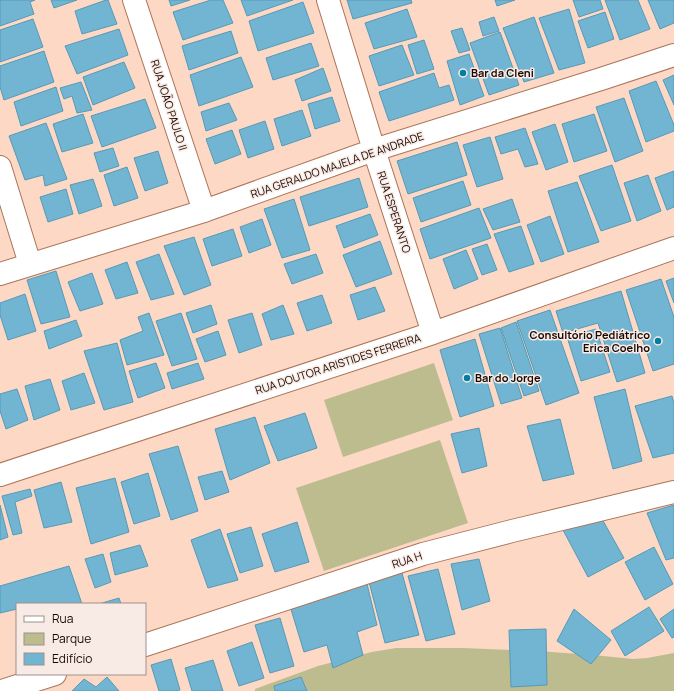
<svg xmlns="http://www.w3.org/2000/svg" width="674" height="691" font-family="Manrope,sans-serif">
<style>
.green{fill:#bcbc8f}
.building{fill:#71b5d3;stroke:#569ab7}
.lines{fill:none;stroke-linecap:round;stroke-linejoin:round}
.minor-casing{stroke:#ab7457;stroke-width:24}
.minor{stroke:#fff;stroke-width:22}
.poi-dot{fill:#007ea4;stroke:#f8ebe5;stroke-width:1.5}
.labels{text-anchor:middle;stroke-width:3;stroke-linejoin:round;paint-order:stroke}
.poi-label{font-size:11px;font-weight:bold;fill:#1b0701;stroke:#f8ebe5;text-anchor:start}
.street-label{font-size:11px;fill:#1b0701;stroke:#f8ebe5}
</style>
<rect width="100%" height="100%" fill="#fdd8c5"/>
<path class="green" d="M434 363 453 420 343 457 324 400Z
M440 440 468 523 324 571 296 488Z
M396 648H463L538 651 593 655 633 659 647 658 674 653V691H255V689L318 666 372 652Z"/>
<path class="building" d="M0 0H35L30 2 34 14 0 26Z
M51 0H77L54 8Z
M106 0H108L117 24 82 34 75 11Z
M169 0H190L171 6Z
M211 0H223L233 23 183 40 173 12Z
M241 0H293L247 16Z
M347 0H411L412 3 353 19Z
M495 0H515L497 6Z
M573 0H600L603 9 579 17Z
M605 0H638L650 29 620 40Z
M648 0H674V23L660 29Z
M303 2 314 33 258 51 249 21Z
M407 9 417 37 374 49 365 23Z
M569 9 585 63 559 70 539 18Z
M605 12 614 39 588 48 578 21Z
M494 17 499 31 483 36 479 22Z
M534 17 554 73 524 82 503 28Z
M33 19 43 47 0 62V30Z
M462 28 470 50 459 53 451 31Z
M119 29 128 55 77 74 65 46Z
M231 31 238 53 189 70 182 46Z
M500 32 519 85 489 95 470 43Z
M424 40 434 69 417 74 408 45Z
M311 43 319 66 273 80 266 58Z
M402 45 414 75 379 86 369 56Z
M44 51 54 82 4 100 0 87V66Z
M469 54 484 96 460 105 447 61Z
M241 57 253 87 199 106 190 75Z
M124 62 135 88 93 105 83 77Z
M323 68 331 91 302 101 295 80Z
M434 73 439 88 449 85 454 100 389 121 379 92Z
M674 75V105L663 80Z
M656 81 674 125V131L646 142 629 91Z
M81 82 92 110 77 113 72 96 64 99 60 88Z
M56 87 63 111 21 126 14 102Z
M332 97 340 121 315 129 308 104Z
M624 98 643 151 615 162 596 107Z
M145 99 156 128 102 147 91 116Z
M229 103 237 120 206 131 201 112Z
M302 110 311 136 282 146 274 119Z
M83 114 93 143 62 152 53 124Z
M594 114 607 151 574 162 562 124Z
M265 121 274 149 248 158 239 130Z
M46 123 67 179 45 186 43 175 25 180 9 136Z
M555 124 568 162 546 170 532 132Z
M525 128 538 164 525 167 518 149 501 154 495 137Z
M232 130 241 154 215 164 206 139Z
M490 137 503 179 477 187 463 145Z
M457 142 467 175 408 194 397 161Z
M113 148 119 166 100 172 94 153Z
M158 151 168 183 145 191 134 158Z
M612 165 631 221 601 231 579 176Z
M127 167 138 198 114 206 104 175Z
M674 171V207L667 210 655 178Z
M648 175 661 211 637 221 624 183Z
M359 178 368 207 309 226 300 197Z
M93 179 102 206 79 214 70 185Z
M463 181 471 205 421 222 413 198Z
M577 182 599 242 568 252 548 191Z
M66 189 73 214 48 222 40 197Z
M294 199 310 250 282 258 264 209Z
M512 199 520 222 493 230 483 209Z
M479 208 491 238 430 259 420 229Z
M370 214 378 235 344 248 336 226Z
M550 216 564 254 541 262 527 225Z
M262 219 271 245 249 253 240 227Z
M521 226 534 264 509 272 494 234Z
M233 229 242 256 212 266 203 239Z
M194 237 211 285 184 295 164 246Z
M380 241 392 274 356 287 343 255Z
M487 244 497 270 482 275 472 249Z
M466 250 478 279 454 289 443 259Z
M159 254 174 294 151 300 136 262Z
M316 254 323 273 292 284 284 264Z
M127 262 138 293 116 299 105 270Z
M56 271 70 317 41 324 27 280Z
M92 273 103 304 80 311 68 282Z
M674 278V303L666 281Z
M661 279 674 317V364L653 371 626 290Z
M375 287 385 311 358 320 350 295Z
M621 291 645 373 617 382 598 323 563 333 556 311Z
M25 294 36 331 8 340 0 315V303Z
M322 295 332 323 307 331 297 303Z
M211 305 217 324 193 333 186 313Z
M283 305 294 334 271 340 262 314Z
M550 310 579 393 546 405 517 321Z
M149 313 164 355 127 365 120 340 143 331 138 317Z
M181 313 197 359 172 366 156 321Z
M252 313 262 345 239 353 228 320Z
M76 320 82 336 49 349 44 331Z
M516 322 539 391 524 396 501 328Z
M500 328 522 398 501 404 479 334Z
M596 329 610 372 581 381 567 337Z
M218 331 226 355 205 362 196 339Z
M475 339 494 406 460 417 440 350Z
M117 343 133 402 104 410 84 351Z
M156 363 165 388 138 398 129 371Z
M198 363 204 379 172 389 167 373Z
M84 373 95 403 71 410 62 381Z
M50 379 60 410 34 420 25 386Z
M17 389 28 420 6 429 0 411V394Z
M625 389 642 461 613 469 594 397Z
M672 396 674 403V453L653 458 635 406Z
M305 413 317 448 278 461 264 426Z
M255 417 270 463 230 480 215 429Z
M560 419 574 474 543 481 527 426Z
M479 428 487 466 462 473 451 434Z
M178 446 198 511 171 520 149 454Z
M222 471 229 492 205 500 198 477Z
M148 473 160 516 134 524 121 482Z
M115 478 129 532 91 544 76 488Z
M61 482 72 522 44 528 34 490Z
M30 489 32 496 15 502 22 533 13 535 2 496Z
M0 505 8 537 0 540Z
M674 505V558L666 560 647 513Z
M602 519 624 558 588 577 563 530Z
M297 522 309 562 275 572 262 534Z
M251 527 263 566 240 573 227 534Z
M220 529 238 580 208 588 191 540Z
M140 545 148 566 115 575 110 553Z
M654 547 673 584 645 600 625 562Z
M103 554 111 582 95 588 85 559Z
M479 559 490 601 462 610 451 564Z
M69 566 82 604H17V609L0 613V586Z
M438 569 455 634 426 641 408 576Z
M402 573 419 635 385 643 369 582Z
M367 584 377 625 357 632 363 655 333 668 327 645 304 652 290 606Z
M119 598 121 604H99Z
M649 607 664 631 625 656 611 631Z
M574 609 611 640 591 664 557 641Z
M674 609V637L672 638 660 619Z
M280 618 294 666 270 673 255 625Z
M546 629 547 685 511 687 509 630Z
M252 642 264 678 239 686 227 651Z
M171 659 180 690 175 691H159L151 665Z
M213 660 223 691H192L185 668Z
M107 677 119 691H72L84 679 96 687Z
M301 677 307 691H275L274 686Z"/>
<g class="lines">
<defs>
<path id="minor" d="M134 0 204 211
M328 0 374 150 433 333
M0 167 30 264
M0 274 204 211 374 150 601 79 674 55
M0 475 433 333 674 248
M145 645 423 554 512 531 674 492
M2 691 55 674"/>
</defs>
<use href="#minor" class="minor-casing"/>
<use href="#minor" class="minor"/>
</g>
<g class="poi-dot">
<circle cx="463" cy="73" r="4"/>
<circle cx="658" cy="341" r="4"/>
<circle cx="467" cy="378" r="4"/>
</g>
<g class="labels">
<g class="poi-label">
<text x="471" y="77">Bar da Cleni</text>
<text x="650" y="339" text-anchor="end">Consultório Pediátrico<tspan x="650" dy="13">Erica Coelho</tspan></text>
<text x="475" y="382">Bar do Jorge</text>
</g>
<g class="street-label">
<text transform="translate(169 105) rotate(72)" y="4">RUA JOÃO PAULO II</text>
<text transform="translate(337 165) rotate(-19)" y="4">RUA GERALDO MAJELA DE ANDRADE</text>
<text transform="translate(394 212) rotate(72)" y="4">RUA ESPERANTO</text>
<text transform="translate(338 364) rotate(-18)" y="4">RUA DOUTOR ARISTIDES FERREIRA</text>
<text transform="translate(407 560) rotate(-18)" y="4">RUA H</text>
</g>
</g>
<rect x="16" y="603" width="130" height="72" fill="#f8ebe5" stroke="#a0908a"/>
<rect x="24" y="616" width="20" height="6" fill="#ffffff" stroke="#a0908a"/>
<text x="52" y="623" font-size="12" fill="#1b0701">Rua</text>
<rect x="24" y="633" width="20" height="12" fill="#bcbc8f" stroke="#a0908a"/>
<text x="52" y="643" font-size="12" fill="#1b0701">Parque</text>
<rect x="24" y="653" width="20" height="12" fill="#71b5d3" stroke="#a0908a"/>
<text x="52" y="663" font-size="12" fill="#1b0701">Edifício</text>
</svg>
